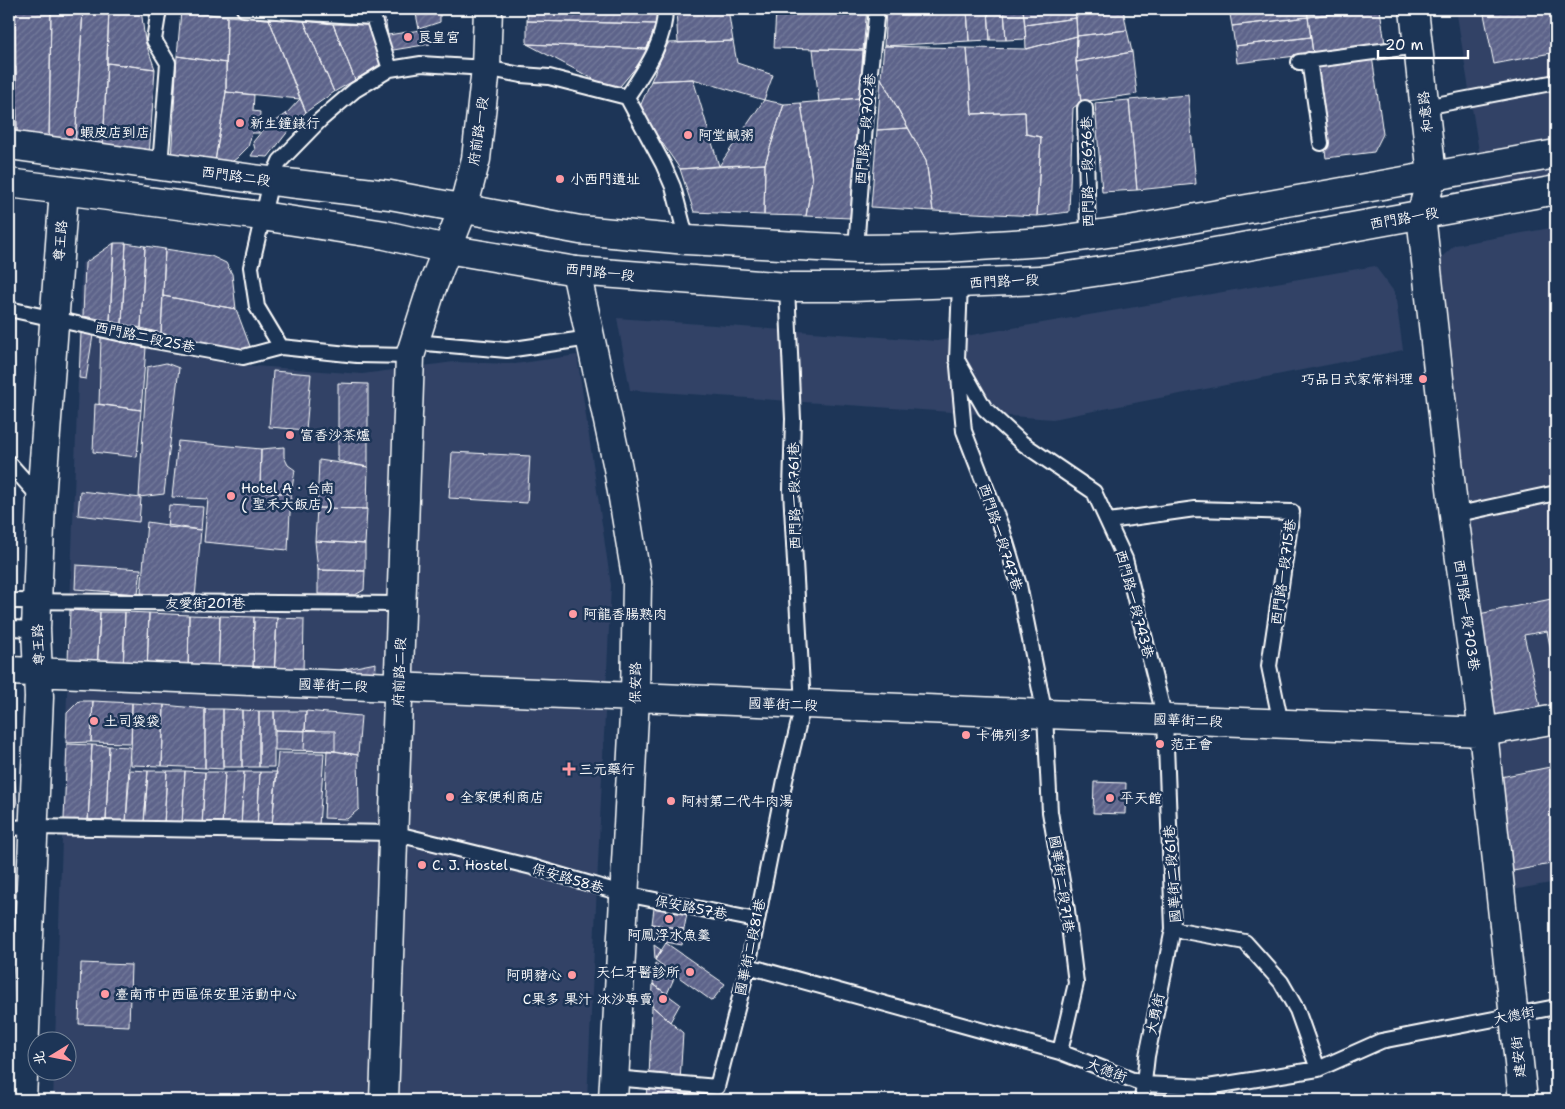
<svg xmlns="http://www.w3.org/2000/svg" width="1565" height="1109" font-family="'Shantell Sans','LXGW WenKai TC',sans-serif">
<style>
.built{fill:#304366}
.building{fill:url(#building-hatch);stroke:#fff}
.lines{fill:none;stroke-linecap:round;stroke-linejoin:round}
.service-casing{stroke:#fff;stroke-width:18}
.minor-casing{stroke:#fff;stroke-width:31}
.tertiary-casing{stroke:#fff;stroke-width:31}
.secondary-casing{stroke:#fff;stroke-width:31}
.service{stroke:#1d3557;stroke-width:14}
.minor{stroke:#1d3557;stroke-width:28}
.tertiary{stroke:#1d3557;stroke-width:28}
.secondary{stroke:#1d3557;stroke-width:28}
.poi-dot{fill:#ff9aa2;stroke:#1d3557;stroke-width:2}
.labels{text-anchor:middle;stroke-width:5;stroke-linejoin:round;paint-order:stroke}
.poi-label{font-size:14px;fill:#fff;stroke:#1d3557;text-anchor:start}
.street-label{font-size:14px;fill:#fff;stroke:#1d3557}
</style>
<defs>
<pattern id="building-hatch" width="6" height="6" patternUnits="userSpaceOnUse" patternTransform="scale(1.25)"><rect width="6" height="6" fill="#5d648a"/><path d="M-1 1l2-2M0 6l6-6M5 7l2-2" fill="none" stroke="#757b9c"/></pattern>
</defs>
<rect width="100%" height="100%" fill="#1d3557"/>
<filter id="ink" filterUnits="userSpaceOnUse"><feTurbulence type="fractalNoise" baseFrequency=".02" numOctaves="2"/><feDisplacementMap in="SourceGraphic" scale="10" xChannelSelector="R" yChannelSelector="G"/><feConvolveMatrix kernelMatrix="1 2 1 2 8 2 1 2 1" color-interpolation-filters="sRGB"/></filter>
<g filter="url(#ink)">
<path class="built" d="M1456 9H1556V186L1486 195Z
M1556 227V882L1507 891 1434 264 1455 245Z
M114 243 213 256 227 364 362 374 454 362 515 364 577 355 611 585 587 1100H53L54 1072H68V1042L55 1041 82 263Z
M1375 266 1395 293 1403 350 1053 419 630 390 617 318 937 341Z"/>
<path class="building" d="M15 9H51L49 142 17 137Z
M51 9H83L75 146 49 142Z
M83 9H109L103 150 75 146Z
M109 9H141L145 41 155 69 107 63Z
M415 9H440V22L419 29Z
M528 9H657L656 24 527 21Z
M676 9H728L733 41 678 43Z
M776 9H867L863 50 774 48Z
M886 9H967L969 41 884 46Z
M967 9H988L990 40 969 41Z
M988 9H1004L1006 40H990Z
M1004 9H1023L1026 39 1006 40Z
M1023 9H1073L1076 18 1025 25Z
M1081 9H1123L1127 30 1077 36 1076 18Z
M1229 9H1307L1308 17 1232 26Z
M1307 9H1370L1308 17Z
M1370 9H1380L1385 44 1313 54 1308 17Z
M1483 9H1556V52L1494 64Z
M181 11 227 16 226 63 177 56Z
M227 16 269 19 300 99 226 92Z
M1308 17 1311 37 1235 46 1232 26Z
M1076 18 1077 36 1026 49 1025 25Z
M269 19 304 21 334 92 306 112Z
M385 19 388 35 427 29 430 44 381 52 372 22Z
M304 21 333 24 355 80 334 92Z
M527 21 656 24 647 49 527 44Z
M333 24 368 25 382 63 355 80Z
M1127 30 1132 52 1076 62 1077 36Z
M1077 36 1076 62 1081 102 1073 108 1069 212 1037 216 1041 137 1026 134 1025 112 972 114 967 48 1026 49Z
M1311 37 1313 54 1237 63 1235 46Z
M733 41 737 63 773 75 764 100 693 79 651 81 668 43Z
M527 44 647 49 642 60 616 91Z
M884 46 967 48 972 114 1025 112 1026 134 1041 137 1037 216 933 211 926 160 881 78Z
M813 49 863 50 860 98 819 102Z
M1132 52 1137 94 1081 102 1076 62Z
M177 56 226 63V92L214 168 171 161Z
M1372 56 1383 134 1374 152 1326 158 1313 64Z
M107 63 155 69 149 158 103 150Z
M9 66 16 67 17 137 9 136Z
M881 78 908 128 877 130Z
M693 79 719 166 680 169 639 109 651 81Z
M226 92 254 95 253 111 260 112 259 133H252L248 147 237 158 226 166 214 168Z
M1188 95 1196 184 1137 190 1129 100Z
M860 98 850 218 806 216 812 180 801 103Z
M300 99 306 112 293 125 286 114Z
M764 100 784 104 765 164 719 166Z
M1129 100 1137 190 1102 192 1095 103Z
M801 103 812 180 806 216 764 215 765 164 784 104Z
M286 114 293 125 268 157 251 156 255 149 253 142 262 131Z
M908 128 926 160 933 211 871 207 877 130Z
M765 164 764 215 694 212 680 169Z
M114 243 110 321 83 316 85 263Z
M114 243H126L122 324 110 321Z
M126 243 145 246 141 328 122 324Z
M145 246 165 249 161 333 141 328Z
M165 249 211 256 226 263 232 274 236 309 163 296Z
M163 296 236 309 251 349 238 353 161 333Z
M81 333 93 335 86 379 79 378Z
M101 337 146 348 141 410 99 404Z
M166 363 179 368 164 494 139 497 147 367Z
M273 371 311 374 306 430 269 427Z
M338 383 368 384V467L338 461Z
M95 404 141 410 137 457 93 452Z
M178 441 261 449 260 491 291 494 288 550 204 542 208 499 172 497Z
M284 447V457L288 465 295 470 291 494 260 491 261 449Z
M452 452 530 456 527 503 449 498Z
M319 460 368 467 367 509 317 508Z
M80 491 141 498 139 522 78 515Z
M169 505 203 507 201 530 167 527Z
M317 508 367 509 365 544 315 541Z
M147 522 201 530 195 598 141 593Z
M315 541 365 544V571L318 570Z
M76 565 141 569 138 594 75 589Z
M318 570 365 571 364 590 355 595 318 594Z
M1556 598V676L1547 631 1524 635 1542 715 1512 722 1490 711 1479 614Z
M70 610 100 612 97 672 82 671 68 660Z
M100 612H125L123 673 97 672Z
M125 612 149 613 147 674 123 673Z
M149 613 189 615 188 675 147 674Z
M189 615 220 616 218 676 188 675Z
M220 616 254 617 253 677 218 676Z
M254 617 277 618 274 677H253Z
M277 618 304 619 303 674 274 677Z
M376 663 375 684 339 683 340 670Z
M79 701H93L91 742 66 743 67 713Z
M93 701 132 703 131 743 91 742Z
M132 703 164 705 162 766 131 765Z
M164 705 205 709V768L162 766Z
M205 709H223V769L205 768Z
M223 709 242 710V767H223Z
M242 710 259 711V767H242Z
M259 711H274V767H259Z
M274 711H306L305 731 275 730Z
M306 711 361 716 358 755 335 751 304 750Z
M275 730 335 731V751L275 750Z
M11 735 17 805 9 806V736Z
M67 744 92 745 88 822 64 820Z
M92 745 109 746 106 822H88Z
M109 746 130 747 126 823 106 822Z
M327 750 358 755 359 809 347 819 324 818Z
M278 753H324L319 826 272 825Z
M1550 767 1556 800V863L1508 872 1501 777Z
M130 770 148 771 144 823H126Z
M148 771H167L164 824 144 823Z
M167 771H185L182 825 164 824Z
M185 771 205 772 202 826 182 825Z
M205 772H225L222 827 202 826Z
M225 772H244L241 827H222Z
M244 772H260L257 829 241 827Z
M260 772H277L272 825 257 829Z
M1094 782 1126 783 1125 814 1093 813Z
M654 908 687 914 684 929 652 924Z
M652 924 684 929 682 945 649 939Z
M666 943 725 984 712 1001 655 960Z
M654 945 661 950 655 960Z
M81 963 131 965 129 1026 79 1024Z
M655 963 675 976 667 994 653 984Z
M653 984 680 1004 670 1022 652 1006Z
M652 1006 683 1033 680 1081 649 1077Z
M647 1085 705 1089 704 1100H646Z"/>
<g class="lines">
<defs>
<path id="service" d="M159 9 154 40 168 63 160 166
M244 9 373 17 390 69
M1309 60 1321 143
M1299 62 1418 46
M627 97C645 70 665 43 665 9
M1425 107 1556 82
M1085 108 1088 235
M856 249 867 98 877 9
M960 284 957 360 985 409 1022 443 1094 492 1125 559 1165 719 1173 929 1245 942 1281 982 1297 1010 1318 1069
M9 309 155 341 243 357 281 347
M414 342 507 350 590 338
M410 356 357 355 281 347 257 307 251 267 271 181 280 161 320 120 355 90 390 69 421 64 486 68 521 75 549 77 627 97 663 164 673 187 687 240
M958 366 964 431 1002 529 1019 585 1045 715 1050 812 1067 910 1076 983 1060 1052
M9 463 41 499
M1454 515 1556 493
M1109 521 1195 509 1292 512 1269 666 1281 724
M9 601 402 604
M9 628 36 629
M9 828 34 827 393 833 532 867 625 894 756 920
M748 966 1060 1052 1143 1084 1208 1087 1318 1069 1381 1041 1556 1007
M614 1078 717 1087 748 966 785 780 803 705 791 490 793 419 787 287
M1142 1100 1147 1056 1173 929"/>
<path id="minor" d="M1414 9 1432 176 1421 215 1454 515 1483 732 1523 1100
M576 271 618 468 637 582 635 698 613 1100
M9 671 1483 732 1556 719
M22 1100 39 697 36 629 41 500 64 190"/>
<path id="tertiary" d="M9 145 254 179 390 195 580 230 687 240 856 249 945 248 1045 242 1129 230 1556 154
M9 183 262 216 385 235 447 249 576 271 787 287H852L1040 280 1149 264 1556 190"/>
<path id="secondary" d="M384 1100 410 356 431 290 463 209 476 159 486 68 488 9"/>
</defs>
<use href="#service" class="service-casing"/>
<use href="#minor" class="minor-casing"/>
<use href="#tertiary" class="tertiary-casing"/>
<use href="#secondary" class="secondary-casing"/>
<use href="#service" class="service"/>
<use href="#minor" class="minor"/>
<use href="#tertiary" class="tertiary"/>
<use href="#secondary" class="secondary"/>
</g>
</g>
<g class="poi-dot">
<circle cx="408" cy="37" r="5"/>
<circle cx="240" cy="123" r="5"/>
<circle cx="70" cy="132" r="5"/>
<circle cx="688" cy="135" r="5"/>
<circle cx="560" cy="179" r="5"/>
<circle cx="1423" cy="379" r="5"/>
<circle cx="290" cy="435" r="5"/>
<circle cx="231" cy="496" r="5"/>
<circle cx="573" cy="614" r="5"/>
<circle cx="94" cy="721" r="5"/>
<circle cx="966" cy="735" r="5"/>
<circle cx="1160" cy="744" r="5"/>
<path d="M566.5 761.5h5v5h5v5h-5v5h-5v-5h-5v-5h5z"/>
<circle cx="450" cy="797" r="5"/>
<circle cx="1110" cy="798" r="5"/>
<circle cx="671" cy="801" r="5"/>
<circle cx="422" cy="865" r="5"/>
<circle cx="669" cy="919" r="5"/>
<circle cx="690" cy="972" r="5"/>
<circle cx="572" cy="975" r="5"/>
<circle cx="105" cy="994" r="5"/>
<circle cx="663" cy="999" r="5"/>
</g>
<g class="labels">
<g class="poi-label">
<text x="418" y="42">良皇宮</text>
<text x="250" y="128">新生鐘錶行</text>
<text x="80" y="137">蝦皮店到店</text>
<text x="698" y="140">阿堂鹹粥</text>
<text x="570" y="184">小西門遺址</text>
<text x="1413" y="384" text-anchor="end">巧品日式家常料理</text>
<text x="300" y="440">富香沙茶爐</text>
<text x="241" y="493">Hotel A．台南<tspan x="241" dy="16">( 聖禾大飯店 )</tspan></text>
<text x="583" y="619">阿龍香腸熟肉</text>
<text x="104" y="726">土司袋袋</text>
<text x="976" y="740">卡佛列多</text>
<text x="1170" y="749">范王會</text>
<text x="579" y="774">三元藥行</text>
<text x="460" y="802">全家便利商店</text>
<text x="1120" y="803">平天館</text>
<text x="681" y="806">阿村第二代牛肉湯</text>
<text x="432" y="870">C. J. Hostel</text>
<text x="669" y="940" text-anchor="middle">阿鳳浮水魚羹</text>
<text x="680" y="977" text-anchor="end">天仁牙醫診所</text>
<text x="562" y="980" text-anchor="end">阿明豬心</text>
<text x="115" y="999">臺南市中西區保安里活動中心</text>
<text x="653" y="1004" text-anchor="end">C果多 果汁 冰沙專賣</text>
</g>
<g class="street-label">
<text transform="translate(1425 112) rotate(-96)" y="5">和意路</text>
<text transform="translate(865 129) rotate(-85)" y="5">西門路一段702巷</text>
<text transform="translate(478 131) rotate(-82)" y="5">府前路一段</text>
<text transform="translate(1087 172) rotate(-91)" y="5">西門路一段676巷</text>
<text transform="translate(236 176) rotate(8)" y="5">西門路二段</text>
<text transform="translate(1404 218) rotate(-10)" y="5">西門路一段</text>
<text transform="translate(60 241) rotate(-85)" y="5">尊王路</text>
<text transform="translate(600 272) rotate(6)" y="5">西門路一段</text>
<text transform="translate(1004 281) rotate(-3)" y="5">西門路一段</text>
<text transform="translate(145 337) rotate(12)" y="5">西門路二段25巷</text>
<text transform="translate(794 496) rotate(-91)" y="5">西門路一段761巷</text>
<text transform="translate(1001 537) rotate(72)" y="5">西門路一段747巷</text>
<text transform="translate(1283 572) rotate(-82)" y="5">西門路一段715巷</text>
<text x="205" y="608">友愛街201巷</text>
<text transform="translate(1135 604) rotate(75)" y="5">西門路一段743巷</text>
<text transform="translate(1467 615) rotate(82)" y="5">西門路一段703巷</text>
<text transform="translate(38 645) rotate(-93)" y="5">尊王路</text>
<text transform="translate(399 672) rotate(-88)" y="5">府前路二段</text>
<text transform="translate(635 683) rotate(-89)" y="5">保安路</text>
<text transform="translate(333 685) rotate(2)" y="5">國華街二段</text>
<text transform="translate(783 704) rotate(2)" y="5">國華街二段</text>
<text transform="translate(1188 720) rotate(2)" y="5">國華街二段</text>
<text transform="translate(1172 874) rotate(-94)" y="5">國華街二段61巷</text>
<text transform="translate(568 878) rotate(16)" y="5">保安路58巷</text>
<text transform="translate(1062 884) rotate(81)" y="5">國華街二段71巷</text>
<text transform="translate(691 907) rotate(11)" y="5">保安路57巷</text>
<text transform="translate(750 947) rotate(-78)" y="5">國華街二段81巷</text>
<text transform="translate(1155 1014) rotate(-78)" y="5">大勇街</text>
<text transform="translate(1514 1015) rotate(-11)" y="5">大德街</text>
<text transform="translate(1518 1057) rotate(-96)" y="5">建安街</text>
<text transform="translate(1107 1070) rotate(21)" y="5">大德街</text>
</g>
</g>
<rect width="1565" height="1109" fill="none" stroke="#1d3557" stroke-width="30"/>
<rect x="15" y="15" width="1535" height="1079" fill="none" stroke="#fff" stroke-width="2" filter="url(#ink)"/>
<g transform="translate(52 1056) rotate(260)"><circle r="24" fill="#1d3557" stroke="#77869a"/>
<path d="M0-4L9 19L0 12L-9 19Z" fill="#ff9aa2"/>
<text y="-8" font-size="14" font-weight="bold" text-anchor="middle" fill="#ffffff">北</text>
</g>
<path d="M1378 50v8h90v-8" fill="none" stroke="#ffffff" stroke-width="2.5"/>
<text x="1385" y="50" font-size="15" fill="#ffffff" stroke="#1d3557" stroke-width="4" paint-order="stroke">20 m</text>
</svg>
